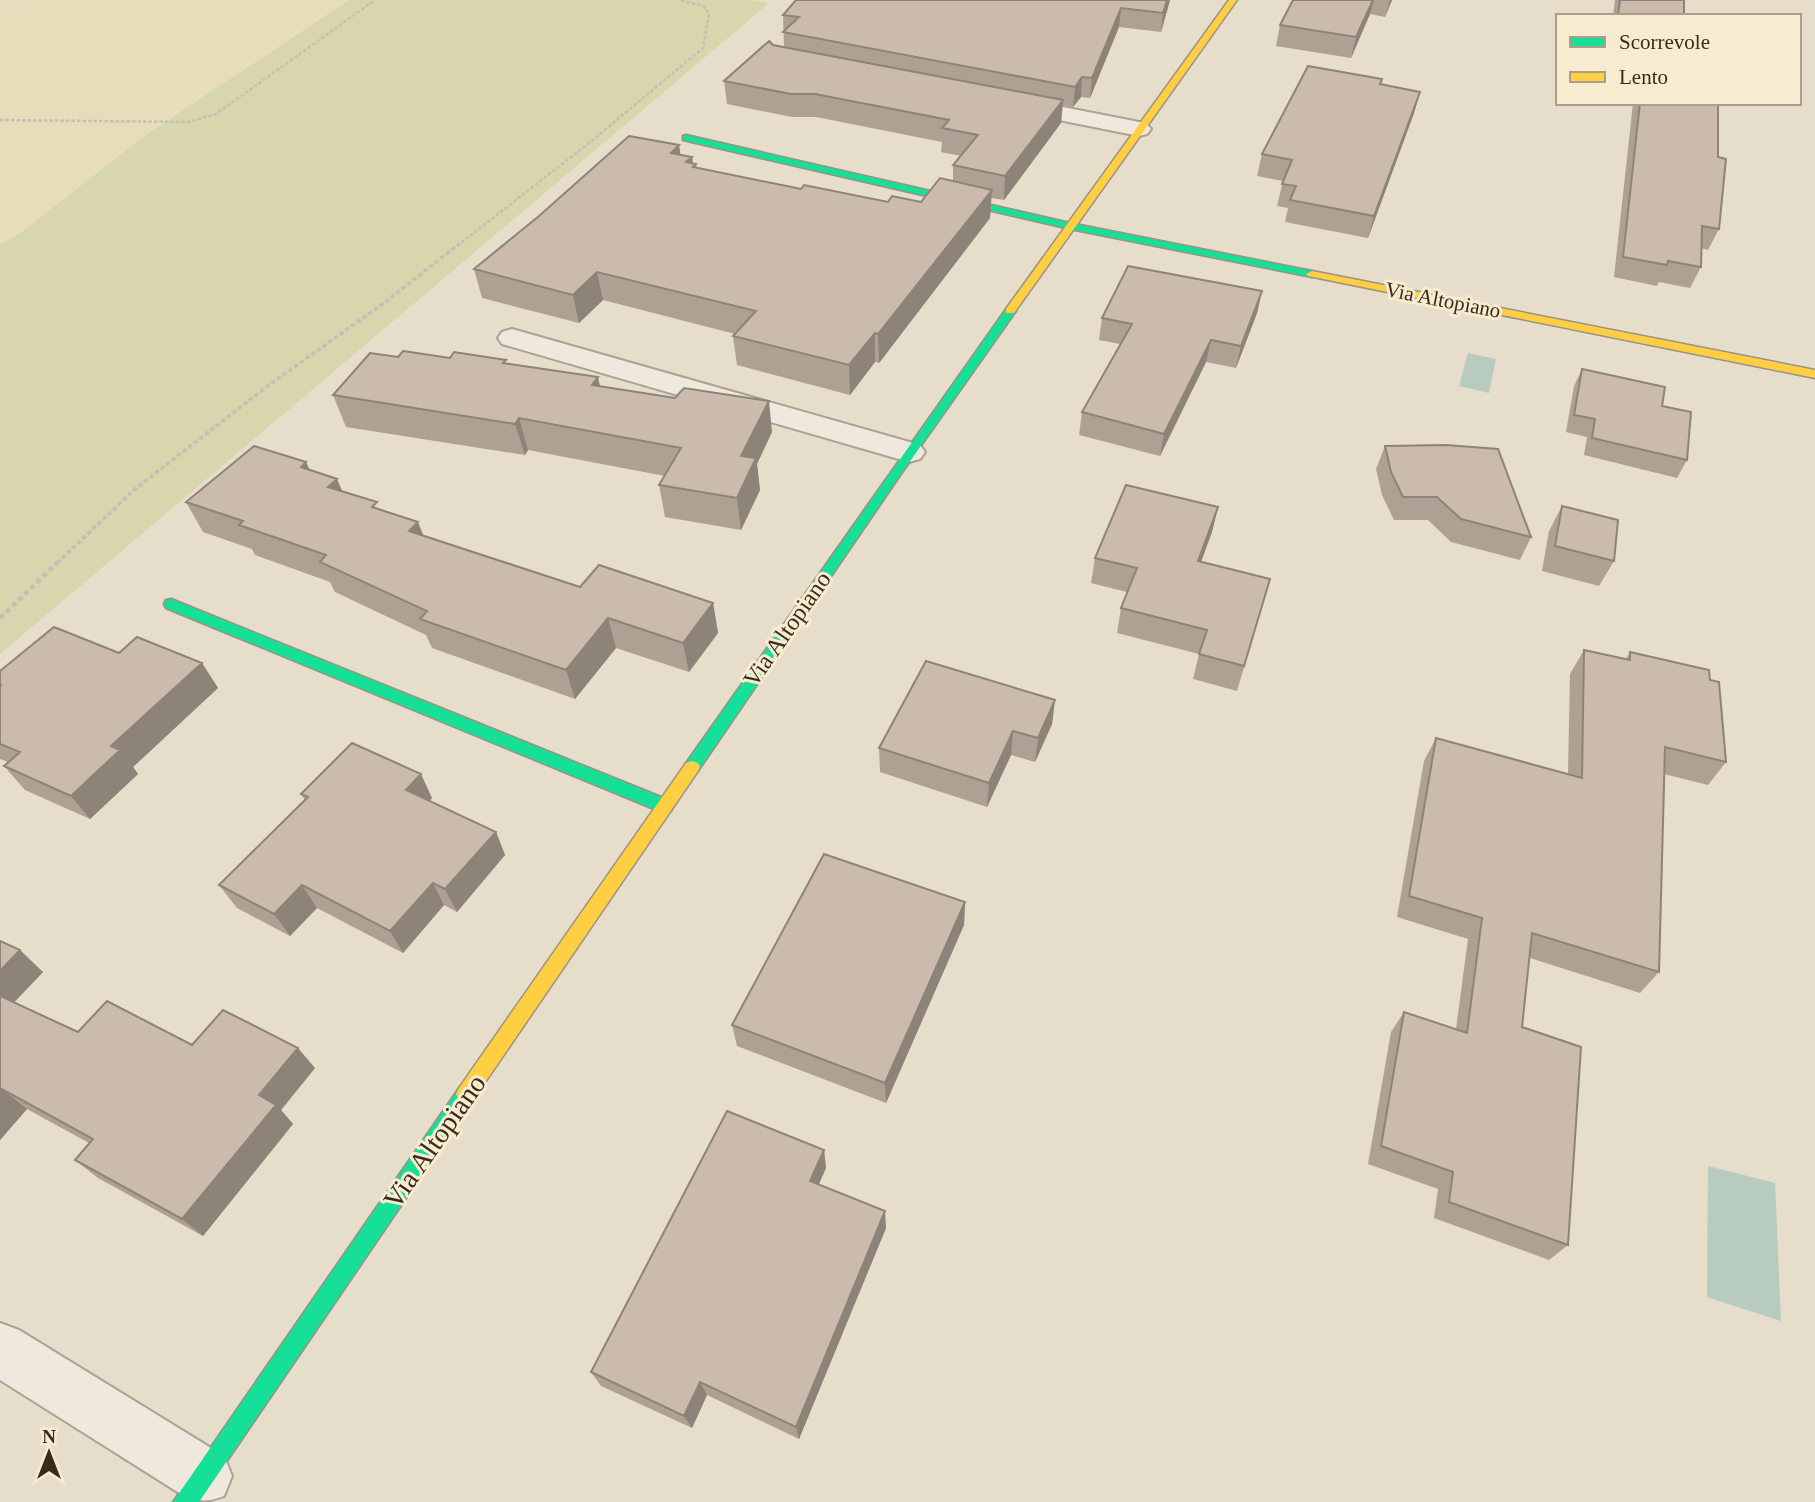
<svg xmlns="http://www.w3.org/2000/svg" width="1815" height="1502" font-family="'Times New Roman',serif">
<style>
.farmland{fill:#e7ddba}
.green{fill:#d7d6ac}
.water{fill:#b7cbbe}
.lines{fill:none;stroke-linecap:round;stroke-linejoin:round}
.street-casing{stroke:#aba295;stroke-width:4}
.fast-casing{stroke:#9b9184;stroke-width:3}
.slow-casing{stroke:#9b9184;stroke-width:3}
.path-far2{stroke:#c6bfb4;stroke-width:2.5;stroke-dasharray:3.5 2;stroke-linecap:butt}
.path-far1{stroke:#c6bfb4;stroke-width:3.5;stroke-dasharray:4.5 2.5;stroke-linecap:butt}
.path{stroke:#c6bfb4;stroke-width:4.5;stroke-dasharray:5 3.5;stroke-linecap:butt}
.street{fill:#eee8dd;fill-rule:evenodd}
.fast{fill:#16e098;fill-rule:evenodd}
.slow{fill:#ffcf43;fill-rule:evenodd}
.wall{fill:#aea194}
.shaded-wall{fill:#8d8378}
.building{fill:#cabbac;stroke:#8d8378;stroke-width:2}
.labels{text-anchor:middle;stroke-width:6;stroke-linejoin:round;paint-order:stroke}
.far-street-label{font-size:21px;fill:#3a2a1c;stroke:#f8ecd0}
.street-label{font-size:24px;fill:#3a2a1c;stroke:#f8ecd0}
.near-street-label{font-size:28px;fill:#3a2a1c;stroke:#f8ecd0}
</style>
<rect width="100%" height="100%" fill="#e6ddcb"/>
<path class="farmland" d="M41 0H349L143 137 23 231 0 245V2Z"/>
<path class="green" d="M349 0H750L769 3 0 654V245L23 231 143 137Z"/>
<path class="water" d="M1468 353 1496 359 1489 393 1459 386Z
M1708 1166 1775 1183 1781 1321 1707 1297Z"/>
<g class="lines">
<defs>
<path id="street" d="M1012 97 1139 122 1147 124 1151 129 1147 134 1139 136 1004 109 1001 104 1004 99Z
M512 329 920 445 925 452 920 459 909 462 502 344 498 338 502 332Z
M0 1323 19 1330 224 1456 232 1476 224 1496C208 1502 200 1502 184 1496L0 1380Z"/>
<path id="fast" d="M686 135 1070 223 1312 271 1318 274 1312 277 1070 229 683 140V136Z
M1010 308 1016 311 901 474 698 771H686L684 767 686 763 1006 309Z
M171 599 671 801 673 806 671 811H659L166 608 164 604 166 600Z
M466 1085 473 1088 476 1094 473 1100 199 1502H173L459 1088Z"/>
<path id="slow" d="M1229 0H1237L1014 313H1006V309Z
M1312 271 1815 370V378L1308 276 1306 274Z
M692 761 698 763 700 767 698 771 473 1100 466 1103 459 1100 456 1094 459 1088 686 763Z"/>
</defs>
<use href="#street" class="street-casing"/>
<use href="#fast" class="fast-casing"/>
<use href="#slow" class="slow-casing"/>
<path class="path-far2" d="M0 120 188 122 216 114 375 0
M457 246 594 139 703 48 709 13 703 6 679 0"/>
<path class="path-far1" d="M57 563 135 489 269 385 384 303 459 244"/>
<path class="path" d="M0 618 59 561"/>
<use href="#street" class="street"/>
<use href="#fast" class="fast"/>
<use href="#slow" class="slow"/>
</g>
<path class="wall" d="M796 0H1170L1161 32 1119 27 1090 98 1081 97 1073 107 1063 105 1061 123 1004 200 991 198 990 218 879 363 875 362 850 395 737 365 733 336 735 334 603 300 579 323 482 298 474 269 679 145 680 154 692 157 693 163 696 168 801 189 888 202H921L953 181V165L961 156 941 152 942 142 816 117H792L727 104 724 81 773 45 784 47 783 15Z
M1293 0H1392L1385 17 1370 14 1351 58 1276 46 1280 25Z
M1615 0H1684V16H1613Z
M1380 84 1420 92 1414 113 1368 238 1285 222 1288 208 1277 206 1283 181 1257 176 1262 154Z
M1633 103H1718L1719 229 1708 250 1701 248V267L1690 288 1659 282 1657 286 1614 277Z
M1262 291 1257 313 1236 368 1206 362 1160 456 1079 435 1082 412 1120 344 1099 340 1102 318Z
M398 357 450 358 506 363 600 386 772 432 757 464 760 490 741 530 665 517 659 485 665 476 528 450 525 455 346 427 333 395Z
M1582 369 1662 406 1687 460 1677 478 1584 455 1587 437 1566 432 1574 386Z
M1385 446 1531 537 1520 560 1451 542 1428 520H1394L1382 495 1376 469Z
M306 462 309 470 342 491 380 509 424 536 580 587 713 603 718 633 689 672 616 648 575 699 432 648 426 635 335 592 330 582 255 555 252 549 203 532 186 502Z
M1562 506 1614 561 1599 586 1542 571 1549 531Z
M1218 507 1212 532 1201 562 1270 579 1237 691 1193 679 1199 654 1117 633 1121 608 1127 592 1091 583 1095 558Z
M1584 650 1626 659 1630 652 1710 680 1726 762 1708 785 1664 774 1659 972 1640 993 1530 958 1522 1027 1568 1245 1549 1260 1434 1218 1438 1189 1368 1164 1391 1032 1404 1012 1456 1029 1468 939 1397 917 1424 761 1436 738 1568 774 1570 674Z
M119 653 202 663 218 688 133 767 138 774 90 819 25 790 4 766 8 762 0 759V671Z
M1055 700 1052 724 1035 762 1011 755 987 807 880 772 879 748Z
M301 794 432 798 429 801 496 832 505 855 457 912 444 905 403 953 317 908 290 936 237 908 219 885 305 800Z
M965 902 964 925 886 1103 737 1046 732 1025Z
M0 941 43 972 14 1003 78 1032 192 1045 315 1068 281 1110 293 1124 203 1236 98 1178 75 1160 89 1143 27 1109 0 1140Z
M824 1150 826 1168 819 1184 886 1228 799 1439 707 1395 692 1428 601 1386 591 1372Z"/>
<path class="shaded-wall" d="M1167 0H1170L1161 32 1163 13Z
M1373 0H1374L1370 14 1351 58 1356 37Z
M1390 0H1392L1385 17Z
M1121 8 1119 27 1090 98 1092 78Z
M1082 77 1081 97 1073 107 1075 87Z
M1420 92 1414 113 1368 238 1374 216Z
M1063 100 1061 123 1004 200 1005 176Z
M679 145 683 173 671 153Z
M692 157 693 167 696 164 699 192 686 162Z
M992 190 990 218 879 363 878 334Z
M597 272 603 300 579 323 573 295Z
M1262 291 1257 313 1236 368 1241 346Z
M875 333V362L850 395 849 365Z
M1211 340 1206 362 1160 456 1164 434Z
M598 377 605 409 592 385Z
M769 401 772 432 757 464 760 490 741 530 737 498 741 456Z
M519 418 528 450 525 455 515 424Z
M306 462 320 493 301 467Z
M337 479 350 509 328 487Z
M1218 507 1212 532 1192 586 1198 561Z
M418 522 430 552 409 531Z
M713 603 718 633 689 672 683 643Z
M608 618 616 648 575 699 566 670Z
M202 663 218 688 133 767 138 774 90 819 71 796 111 746Z
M1055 700 1052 724 1035 762 1038 738Z
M1013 731 1011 755 987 807 989 783Z
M421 774 432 798 418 813 406 790Z
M496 832 505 855 457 912 445 889Z
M433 883 444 905 403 953 390 931Z
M302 885 317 908 290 936 274 914Z
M965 902 964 925 886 1103 885 1083Z
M20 950 43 972 7 1009 0 1003V971Z
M298 1048 315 1068 281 1110 293 1124 203 1236 182 1219 259 1095Z
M2 1089 27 1109 0 1140V1092Z
M824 1150 826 1168 812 1199 810 1181Z
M885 1211 886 1228 799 1439 796 1427Z
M700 1382 707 1395 692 1428 684 1416Z"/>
<path class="building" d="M796 0H1167L1163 13 1121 8 1092 78 1082 77 1075 87 783 32 799 17 783 15Z
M1293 0H1373L1356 37 1280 25Z
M1620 0H1684V16H1618Z
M769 41 773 45 1063 100 1005 176 953 165 978 135 942 128 949 120 815 94H791L724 81Z
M1308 66 1382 79 1380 84 1420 92 1374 216 1290 200 1296 186 1282 184 1292 160 1262 154Z
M1640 103H1718V157L1726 159 1719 229 1702 226 1701 267 1668 261 1667 265 1623 257Z
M629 136 679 145 671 153 692 157 686 162 696 164 693 167 801 189 804 185 888 202 892 196 921 202 940 178 992 190 878 334 875 333 849 365 733 336 756 311 597 272 573 295 474 269 539 216Z
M1128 266 1262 291 1241 346 1211 340 1164 434 1082 412 1132 324 1102 318Z
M403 351 450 358 454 352 506 360 503 363 598 377 592 385 675 398 684 388 769 401 741 456 756 458 737 498 659 485 681 448 519 418 515 424 333 395 370 353 398 357Z
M1582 369 1665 387 1662 406 1691 412 1687 460 1592 438 1595 419 1574 415Z
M1446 445 1498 449 1531 537 1461 519 1437 497H1403L1391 472 1385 446Z
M254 446 306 462 301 467 337 479 328 487 377 502 372 507 418 522 409 531 580 587 599 565 713 603 683 643 608 618 566 670 420 619 427 611 320 562 326 555 239 525 243 521 186 502Z
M1126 485 1218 507 1198 561 1270 579 1244 666 1199 654 1207 630 1121 608 1137 568 1095 558Z
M1562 506 1618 520 1614 561 1555 546Z
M54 627 119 653 137 637 202 663 111 746 120 750 71 796 4 766 20 752 0 744V686L1 685 0 684V671Z
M1584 650 1630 660V652L1709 670 1710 680 1719 682 1726 762 1665 747 1659 972 1532 933 1522 1027 1581 1047 1568 1245 1449 1202 1453 1172 1381 1146 1404 1012 1467 1033 1482 918 1409 896 1436 738 1582 778Z
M926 661 1055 700 1038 738 1013 731 989 783 879 748Z
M352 743 421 774 406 790 496 832 445 889 433 883 390 931 302 885 274 914 219 885 308 797 301 794Z
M824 854 965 902 885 1083 732 1025Z
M0 941 20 950 0 971Z
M0 996 78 1032 107 1001 192 1045 223 1010 298 1048 259 1095 276 1105 182 1219 75 1160 93 1139 2 1089 0 1092Z
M727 1111 824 1150 810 1181 885 1211 796 1427 700 1382 684 1416 591 1372Z"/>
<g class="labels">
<g class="far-street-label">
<text transform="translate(1443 300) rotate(11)" y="7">Via Altopiano</text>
</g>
<g class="street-label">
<text transform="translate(787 629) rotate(-55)" y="8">Via Altopiano</text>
</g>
<g class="near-street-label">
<text transform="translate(434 1141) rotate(-55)" y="10">Via Altopiano</text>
</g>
</g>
<rect x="1556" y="14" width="245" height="91" fill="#f8ecd0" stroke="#ac9e88" stroke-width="2"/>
<rect x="1570" y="37" width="35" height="10" fill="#16e098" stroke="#ac9e88" stroke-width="2"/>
<text x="1619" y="49" font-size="21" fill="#3a2a1c">Scorrevole</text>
<rect x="1570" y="72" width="35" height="10" fill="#ffcf43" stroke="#ac9e88" stroke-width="2"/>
<text x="1619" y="84" font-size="21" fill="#3a2a1c">Lento</text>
<g transform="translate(49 1453)" stroke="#f8ecd0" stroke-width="5" paint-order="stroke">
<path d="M0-5L12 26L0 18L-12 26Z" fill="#3a2a1c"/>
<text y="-10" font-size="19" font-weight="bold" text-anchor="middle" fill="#3a2a1c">N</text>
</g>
</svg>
